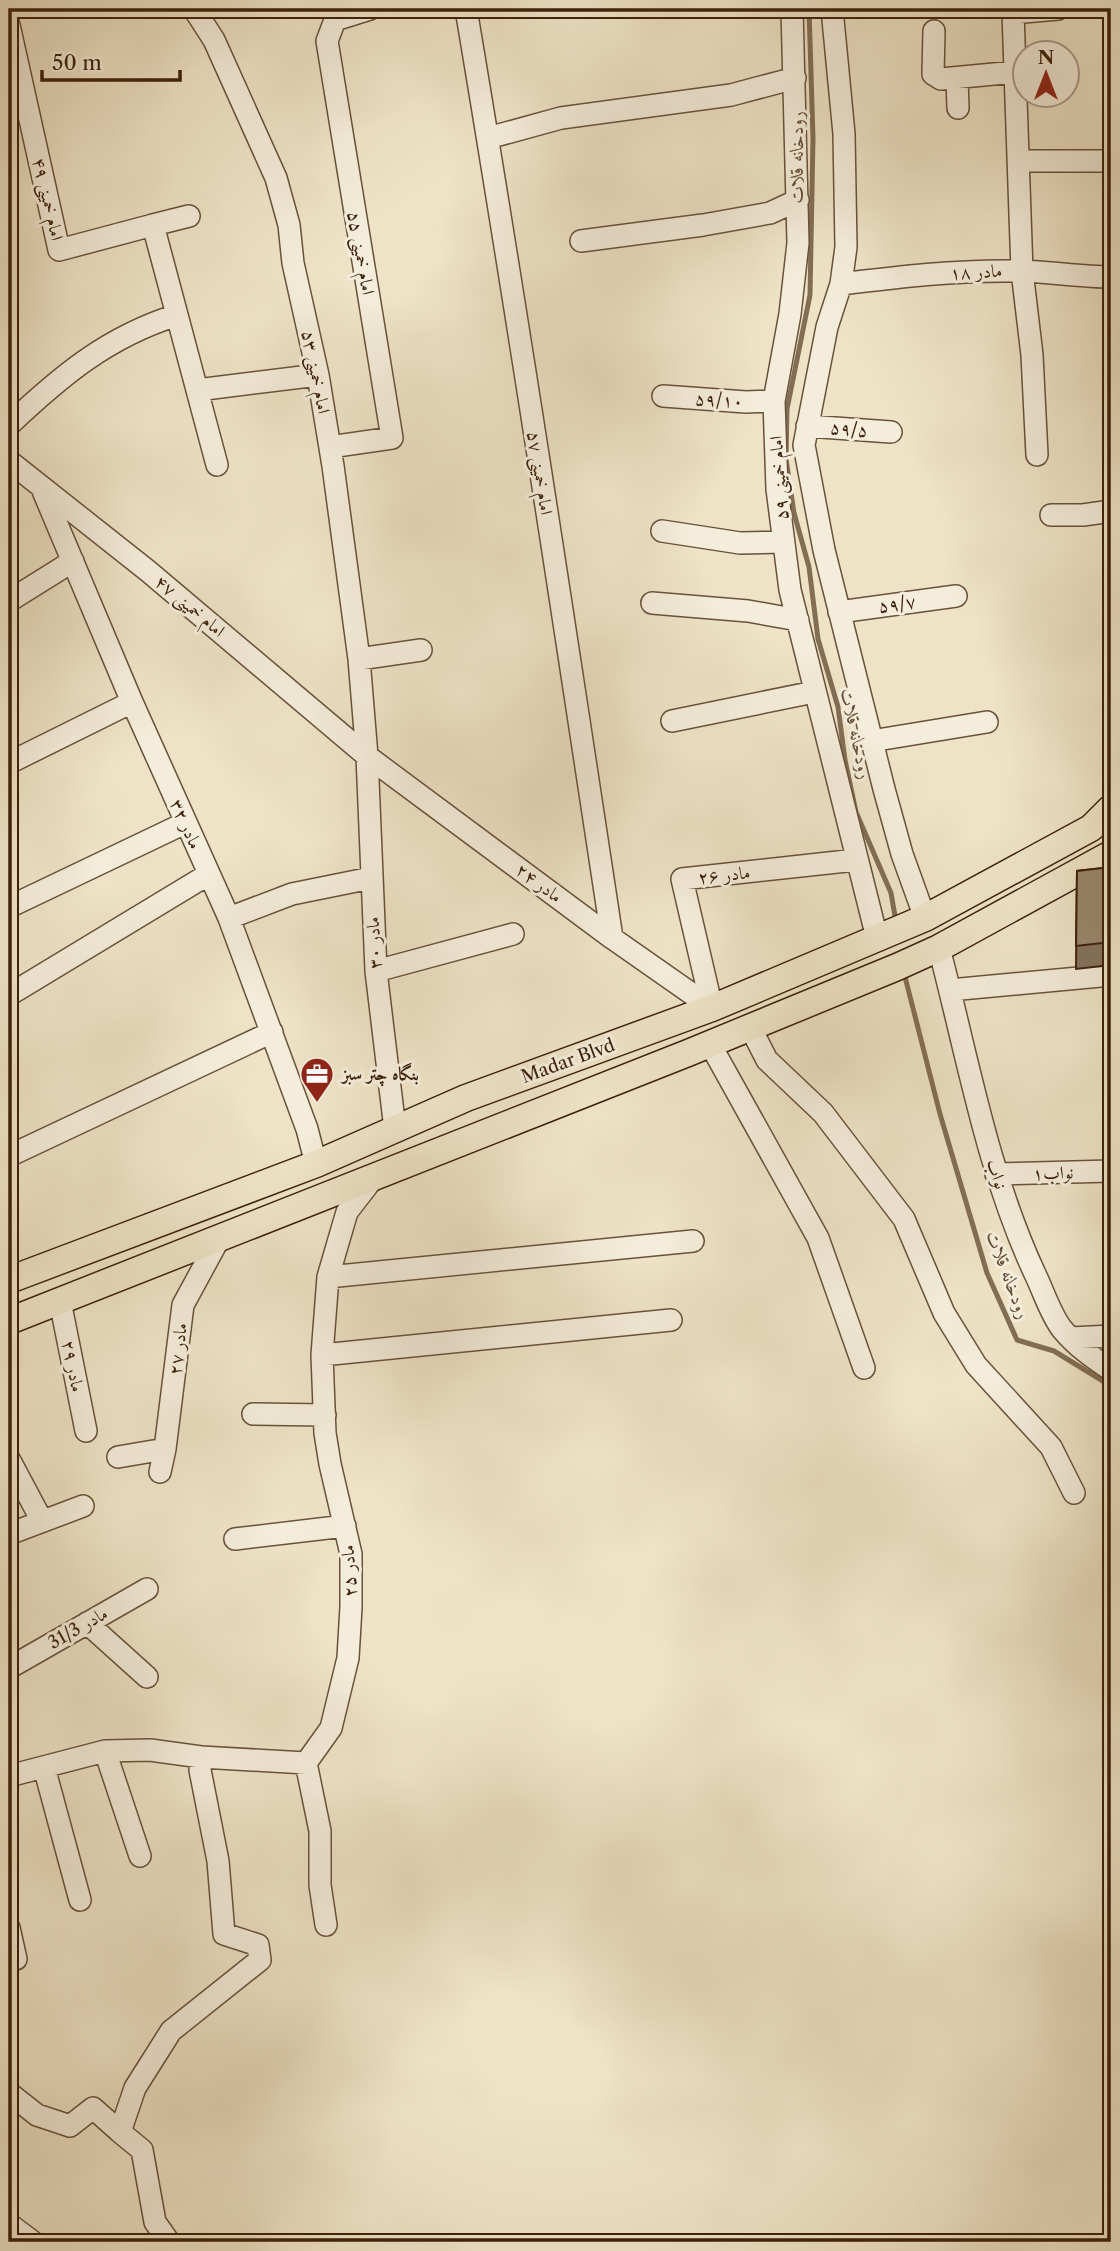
<svg xmlns="http://www.w3.org/2000/svg" width="1120" height="2251" font-family="'Libre Caslon Text',Amiri,serif">
<style>
.lines{fill:none;stroke-linecap:round;stroke-linejoin:round}
.stream{stroke:#826e55;stroke-width:5}
.minor-casing{stroke:#68523a;stroke-width:24}
.major-casing{stroke:#3c210b;stroke-width:29}
.minor{stroke:#f4eddb;stroke-width:21}
.major{stroke:#eee3c7;stroke-width:26}
.wall{fill:#84735e;stroke:#3c210b;stroke-width:2}
.building{fill:#99866d;stroke:#3c210b;stroke-width:2}
.labels{text-anchor:middle;stroke-width:6;stroke-linejoin:round;paint-order:stroke}
.street-label{font-size:18px;fill:#3c210b;stroke:#f4eddb}
.poi-label{font-size:18px;font-weight:bold;fill:#3c210b;stroke:#f4eddb;text-anchor:start}
.water-label{font-size:19px;font-style:italic;fill:#654e36;stroke:#f4eddb}
</style>
<rect width="100%" height="100%" fill="#eee3c7"/>
<filter id="stains"><feTurbulence type="fractalNoise" baseFrequency=".00286" numOctaves="4"/><feColorMatrix values="0 0 0 0 .2 0 0 0 0 .09 0 0 0 0 .02 0 0 0 .5 -.17"/></filter>
<radialGradient id="worn" r=".72"><stop offset=".6" stop-color="#630" stop-opacity="0"/><stop offset="1" stop-color="#630" stop-opacity=".3"/></radialGradient>
<g class="lines">
<path class="stream" d="M809 9 813 138 810 295 787 409 786 459 794 513 809 567 818 639 838 707 845 760 856 812 891 893 896 922
M904 973 940 1114 987 1273 1017 1340 1054 1351 1111 1386"/>
<defs>
<path id="minor" d="M194 9 214 40 276 178 289 225 293 263 318 375 333 466 359 659 367 756 376 971 395 1129
M466 9C518 318 565 628 612 938
M792 9 798 243 790 314 774 401 777 489 790 590 877 938
M832 9 844 134 846 247 841 284 827 327 804 445 824 550 884 789 902 854 925 918
M1013 9V13L1058 9
M1013 13 1022 271 1032 355 1037 455
M335 20 370 9
M9 25 59 250 153 225 217 465
M934 31 933 74 941 79 1015 72
M957 78 958 108
M488 138 561 118 731 95 795 78
M1019 161H1111
M153 225 189 216
M581 241 703 225 770 213 798 200
M841 284C898 277 956 270 1014 271 1046 271 1079 277 1111 277
M197 390 318 375
M663 396 746 402 774 401
M9 425C61 376 107 337 177 315
M807 426 891 432
M330 447 392 438 327 41 335 20 332 9
M9 461 148 571 367 756 612 938 712 1008
M43 491 132 702 229 918 307 1129 316 1164
M1051 515H1083L1111 511
M662 531 740 543 783 542
M9 601 73 561
M652 603 748 611 798 620
M839 612 956 596
M359 659 421 650
M672 721 814 692
M871 741 987 722
M9 763 132 702
M9 907 185 823
M229 918 292 894 371 878
M939 948C968 1058 987 1172 1036 1276 1044 1293 1051 1315 1062 1329 1076 1346 1093 1358 1111 1370
M376 971 513 934
M950 990 1111 975
M9 995 209 874
M712 1008 682 879 856 860
M750 1027 767 1060 823 1113 904 1219 944 1313 976 1365 1051 1447 1074 1493
M710 1044 818 1238 864 1368
M9 1156 272 1032
M996 1174 1111 1171
M328 1277 693 1241
M60 1301 86 1431
M1071 1338 1111 1336
M322 1355 671 1320
M253 1414 325 1415
M118 1457 165 1449
M9 1459 42 1521
M160 1472 165 1449 183 1305 221 1235
M9 1534 83 1506
M235 1539 345 1526
M87 1623 147 1677
M9 1668 147 1589
M105 1751 140 1856
M44 1767 80 1900
M9 1776 105 1751 150 1750 201 1757 306 1763
M326 1925 320 1885V1831L306 1763 331 1728 348 1658 351 1607V1554L330 1464 325 1433 322 1355 328 1277 347 1212 374 1177
M9 1928 16 1959
M9 2093 37 2115 70 2126 93 2108 120 2132
M9 2224 33 2242
M169 2242 155 2222 142 2150 120 2132 135 2088 171 2031 260 1960 258 1945 224 1934 218 1861 200 1770 201 1757"/>
<path id="major" d="M9 1280 316 1164 466 1098 712 1008 925 918 1091 828 1111 808
M9 1321 688 1053 897 967 939 948 1111 854"/>
</defs>
<use href="#minor" class="minor-casing"/>
<use href="#major" class="major-casing"/>
<use href="#minor" class="minor"/>
<use href="#major" class="major"/>
</g>
<path class="wall" d="M1111 867V965L1076 969 1077 871Z"/>
<path class="building" d="M1111 867V942L1076 946 1077 871Z"/>
<defs>
<symbol id="office-pin" viewBox="-11 -11 22 30"><path d="M0 17L-7.5 6A9.5 9.5 0 1 1 7.5 6Z" fill="#8f2418" stroke="#f4eddb"/><path d="M-6-3h4V-5.5h4V-3h4V5H-6ZM-1-4.5V-3h2v-1.5ZM-6 0V1H6V0Z" fill="#fff"/></symbol>
</defs>
<g fill-rule="evenodd">
<use href="#office-pin" x="298" y="1055" width="38" height="52"/>
</g>
<g class="labels">
<g class="street-label">
<text transform="translate(48 199) rotate(77)" y="6">امام خمینی ۴۹</text>
<text transform="translate(361 253) rotate(80)" y="6">امام خمینی ۵۵</text>
<text transform="translate(976 272) rotate(-3)" y="6">مادر ۱۸</text>
<text transform="translate(316 372) rotate(79)" y="6">امام خمینی ۵۳</text>
<text transform="translate(719 400) rotate(3)" y="6">۵۹/۱۰</text>
<text transform="translate(849 429) rotate(5)" y="6">۵۹/۵</text>
<text transform="translate(540 473) rotate(81)" y="6">امام خمینی ۵۷</text>
<text transform="translate(779 478) rotate(-94)" y="6">امام خمینی ۵۹</text>
<text transform="translate(897 604) rotate(-8)" y="6">۵۹/۷</text>
<text transform="translate(190 606) rotate(40)" y="6">امام خمینی ۴۷</text>
<text transform="translate(186 824) rotate(66)" y="6">مادر ۳۲</text>
<text transform="translate(724 875) rotate(-6)" y="6">مادر ۲۶</text>
<text transform="translate(539 883) rotate(37)" y="6">مادر ۲۴</text>
<text transform="translate(374 943) rotate(-93)" y="6">مادر ۳۰</text>
<text transform="translate(568 1061) rotate(-20)" y="6">Madar Blvd</text>
<text transform="translate(1053 1173) rotate(-2)" y="6">نواب۱</text>
<text transform="translate(997 1174) rotate(72)" y="6">نواب</text>
<text transform="translate(178 1349) rotate(-83)" y="6">مادر ۲۷</text>
<text transform="translate(73 1366) rotate(79)" y="6">مادر ۲۹</text>
<text transform="translate(349 1571) rotate(-93)" y="6">مادر ۲۵</text>
<text transform="translate(78 1628) rotate(-30)" y="6">مادر 31/3</text>
</g>
<g class="poi-label">
<text x="342" y="1080">بنگاه چتر سبز</text>
</g>
<g class="water-label">
<text transform="translate(796 157) rotate(-90)" y="7">رودخانه قلات</text>
<text transform="translate(857 734) rotate(78)" y="7">رودخانه قلات</text>
<text transform="translate(1009 1275) rotate(69)" y="7">رودخانه قلات</text>
</g>
</g>
<rect width="1120" height="2251" fill="none" stroke="#eee3c7" stroke-width="35"/>
<rect x="10" y="10" width="1099" height="2230" fill="none" stroke="#3c210b" stroke-width="3.5"/>
<rect x="18" y="18" width="1085" height="2216" fill="none" stroke="#3c210b" stroke-width="2"/>
<g transform="translate(1046 74)"><circle r="33" fill="#f4eddb" stroke="#aa9b88" stroke-width="2"/>
<path d="M0-5L12 26L0 18L-12 26Z" fill="#8f2418"/>
<text y="-10" font-size="19" font-weight="bold" text-anchor="middle" fill="#3c210b">N</text>
</g>
<path d="M42 70v10h138v-10" fill="none" stroke="#3c210b" stroke-width="3.5"/>
<text x="52" y="70" font-size="21" fill="#3c210b" stroke="#f4eddb" stroke-width="5" paint-order="stroke">50 m</text>
<rect width="100%" height="100%" filter="url(#stains)"/>
<rect width="100%" height="100%" fill="url(#worn)"/>
</svg>
